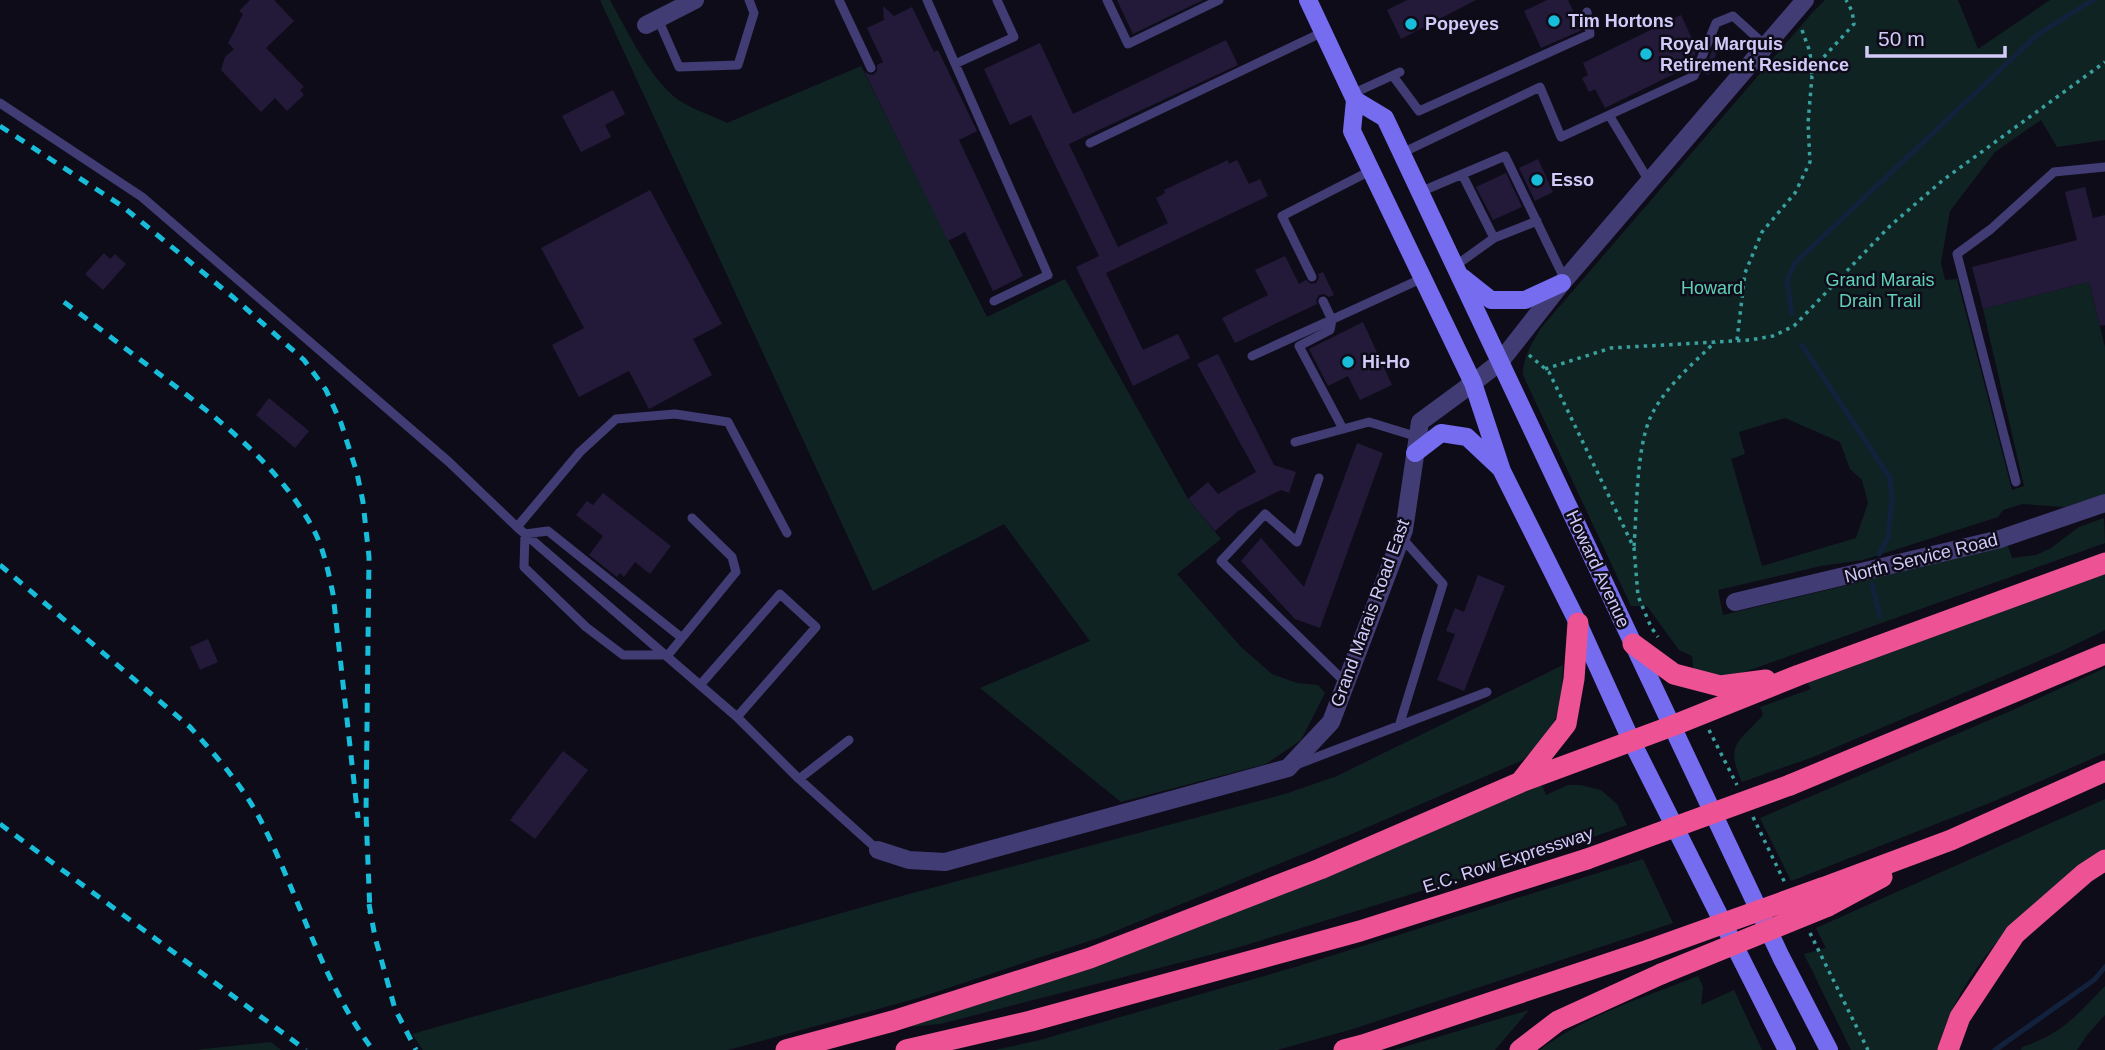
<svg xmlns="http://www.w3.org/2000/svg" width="2105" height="1050" font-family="Helvetica,sans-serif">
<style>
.green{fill:#102323;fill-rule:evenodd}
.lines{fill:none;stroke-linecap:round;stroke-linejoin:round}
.stream{stroke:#12223d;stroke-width:5}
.building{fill:#221a38}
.path{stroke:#38a09e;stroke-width:3.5;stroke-dasharray:3.5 5;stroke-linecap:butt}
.service{stroke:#413c74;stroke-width:9}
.minor{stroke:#413c74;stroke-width:18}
.tertiary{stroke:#413c74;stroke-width:18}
.secondary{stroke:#756cef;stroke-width:18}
.motorway{stroke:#ed5295;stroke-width:21}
.rail{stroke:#17bdd9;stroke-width:5;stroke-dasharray:10 9;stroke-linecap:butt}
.motorway-bridge{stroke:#ed5295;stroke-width:21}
.poi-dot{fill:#17bdd9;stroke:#0f0c1a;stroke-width:2.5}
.labels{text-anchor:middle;stroke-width:5;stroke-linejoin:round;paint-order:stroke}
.poi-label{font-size:18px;font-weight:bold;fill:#d2caf9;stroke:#0f0c1a;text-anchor:start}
.park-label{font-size:18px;fill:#60d0b9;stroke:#0f0c1a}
.street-label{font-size:18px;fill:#d2caf9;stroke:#0f0c1a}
</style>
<rect width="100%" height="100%" fill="#0f0c1a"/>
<path class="green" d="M600 0H610C628 32 648 76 677 99 691 109 711 115 727 123L861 66 987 317 1065 279 1188 499 1221 539 1177 574 1241 647 1272 674 1297 683 1318 685 1325 693 1301 740 1266 764 1121 802 980 688 1090 641 1004 524 873 591Z
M1825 0H1958L1978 49 2050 0H2105V140L2057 147 2041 120 1995 152 1950 211 1941 262 1945 280 1957 279 2012 490 2024 486 1983 309 2089 282 2105 347V494L2065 507 2022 504 2003 510 1998 517 1863 560 1821 566 1718 590 1723 615 1848 585 1892 572 2008 546 2012 558 2036 555 2051 548 2079 527 2104 518 2105 543 1736 675 1717 677 1694 674 1692 656 1679 650 1647 606H1631L1523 375C1523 357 1532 343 1541 328L1812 13ZM1785 418 1840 442 1850 469 1862 480 1868 503 1856 538 1762 566 1731 459 1745 454 1739 432Z
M2105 574V630L2062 651 1813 757 1742 782C1724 743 1740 742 1763 715L1760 707 1811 689 1808 683Z
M1563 665 1561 702 1551 730 1523 760 1347 836 1101 937 918 998 728 1050H423L412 1034 909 894 1285 794 1337 776Z
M2105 668V753L1992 802 1791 881 1760 818 2006 713Z
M1542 785 1546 795 1568 785H1580L1601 790 1617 804 1627 825 1568 846 1233 949 940 1024 907 1027Z
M2105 799V849C2032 898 1962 963 1937 1050H1851L1804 954 1826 948 1816 928Z
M1643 859 1673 923 1353 1029 1277 1050H995L1040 1040 1292 968Z
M1698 976 1703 987 1701 1005 1734 990 1762 1050H1540C1586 1015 1645 997 1698 976Z
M2105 986V1015L2087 1035 2077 1050H2021L2022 1047C2062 1034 2077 1015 2105 986Z
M1529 1010 1495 1050H1394Z
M271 1042 281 1050H195Z"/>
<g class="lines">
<path class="stream" d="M1792 314 1787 280 1795 263 2037 35 2093 0
M1802 345 1890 478 1892 497 1888 538 1879 554
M1872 584 1880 616
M1995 1050 2094 980 2105 967"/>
</g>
<path class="building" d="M250 0H274L294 21 266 48 304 87 300 90 304 95 287 111 275 98 261 112 221 70 225 57 234 49 228 43 243 14 239 11Z
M1117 0H1203L1133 34Z
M1407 0H1476L1401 39 1387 10Z
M1547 0H1568L1582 30 1541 48 1524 11Z
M883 6 894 16 912 7 934 52 938 50 977 131 959 140 1023 276 993 291 965 232 948 241 864 71 868 74 873 75 877 71V65L883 62 867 28 884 20Z
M1681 15 1694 43 1699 45 1689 69 1686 68 1605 108 1595 89 1589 92 1582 78 1588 75 1583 63Z
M1226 40 1238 65 1069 144 1118 247 1168 223 1156 198 1165 193 1164 190 1228 160 1229 164 1237 160 1249 184 1260 179 1268 196 1106 273 1143 350 1178 334 1190 358 1133 386 1076 267 1099 256 1031 115 1010 125 984 69 1040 43 1073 114Z
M1713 49 1717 51 1709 75 1703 73Z
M613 90 625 114 605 125 611 137 581 152 562 116Z
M1538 159 1553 192 1535 201 1519 168Z
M1506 173 1522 207 1493 220 1476 187Z
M2085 187 2093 218 2105 215V325L2100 326 2089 282 1983 309 1972 267 2077 240 2065 192Z
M650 190 722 324 693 339 712 375 649 409 629 371 579 397 552 345 584 328 541 248Z
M104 253 110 259 115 254 126 264 103 290 85 274Z
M1285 256 1299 284 1306 280 1311 284 1316 283 1319 278 1318 274 1323 272 1334 295 1329 297 1324 294 1319 295 1316 300 1317 304 1235 343 1222 318 1268 295 1255 270Z
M1363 322 1392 385 1360 400 1348 376 1328 386 1309 349Z
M1218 354 1274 465 1296 472 1289 493 1281 490 1238 511 1215 531 1188 499 1208 482 1218 494 1256 472 1197 364Z
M269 398 309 431 295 448 256 415Z
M1357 443 1383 453 1320 628 1295 619 1241 561 1261 538 1304 587Z
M603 493 671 546 650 574 635 562 624 577 620 573 617 577 589 555 603 536 576 515 587 501 593 505Z
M1478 575 1505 586 1464 691 1437 680 1455 634 1446 631 1455 608 1464 612Z
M208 639 218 662 200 670 190 647Z
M563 751 588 770 535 839 510 820Z"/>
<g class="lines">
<path class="path" d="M1802 30 1810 52 1812 74
M1737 340 1745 273 1762 232 1795 193 1810 162 1808 123 1812 76 1822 59 1854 24 1852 11 1846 0
M1529 355 1549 372 1634 548 1638 596 1651 627 1658 637
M1545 369 1611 348 1750 340 1773 336 1794 326 1890 226 1943 180 2105 62
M1634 546C1637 510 1636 448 1651 416 1665 387 1692 365 1715 342
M1709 730 1737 785
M1753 817 1785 883
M1810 933 1868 1050"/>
<path class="service" d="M839 0 871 68
M927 0 1048 275 994 301
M1107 0 1128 44 1219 0
M658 19 679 67 738 65 754 13 749 0
M955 64 1014 37 997 0
M1393 76 1419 111 1590 34 1587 12
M1352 94 1400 72
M0 103 142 197 449 462 517 527 737 717 799 779 878 850
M1609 115 1649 181
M1090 143 1323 32
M1402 153 1540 87 1561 137 1694 76 1716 23 1733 16 1765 45
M1462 174 1494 238
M1420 192 1505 156 1565 280
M1455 266 1494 238 1537 221
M1312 277 1282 216 1370 171
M1323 301 1332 320 1330 330 1299 346 1343 429
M1252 356 1423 278
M1295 442 1369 422 1418 437
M1319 478 1297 542 1265 514 1221 561 1346 683
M2016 482 1957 254 1991 229 2054 172 2105 167
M517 527 580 452 616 419 675 414 728 422 787 533
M682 638 548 531 525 534 524 567 586 627 623 655H668L736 572 732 557 692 518
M701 684 780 594 816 627 737 717
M1399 726 1443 584 1401 537
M1296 765 1487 692
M799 779 849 740"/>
<path class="minor" d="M646 25 695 0
M1735 602 2000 539 2105 503
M878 850 909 860 945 862 1288 768 1331 722 1404 530 1420 422 1473 383"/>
<path class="tertiary" d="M1473 383 1500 362 1562 283 1805 0"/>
<path class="secondary" d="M1308 0 1355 100 1352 131 1473 383 1502 471 1578 623 1631 740 1787 1050
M1355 100 1385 118 1781 957 1829 1050
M1462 277 1491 300H1525L1562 283
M1415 453 1441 433 1467 437 1500 468"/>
<path class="motorway" d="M1633 644 1674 674 1720 686 1766 680
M1522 780 1566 724 1574 679 1578 623
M1790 785 2105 654
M1822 888 1951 840 2105 771
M1828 906 1882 877
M786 1050 893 1021 1090 958 1320 869 1521 782 1672 726 1799 675 2105 563
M906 1050 1031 1021 1360 931 1587 859
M1344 1050 1363 1045 1649 950
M1520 1050 1558 1021 1661 974
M1948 1050 1960 1017 2015 934 2085 873 2105 860"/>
<path class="rail" d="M0 126 122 206 234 298 304 360 326 390 341 423 357 473 363 502 369 557 366 813 370 913
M64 302C94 324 123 347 154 370 212 414 273 459 310 523 323 545 328 570 333 594L358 818
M0 565 190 727C216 756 243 786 261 821 299 895 322 983 373 1050
M0 824 306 1050
M369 904 375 937 395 1009 416 1050"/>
<path class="motorway-bridge" d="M1587 859 1790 785
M1649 950 1822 888
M1661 974 1828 906"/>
</g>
<g class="poi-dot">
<circle cx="1554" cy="21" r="7"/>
<circle cx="1411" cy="24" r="7"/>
<circle cx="1646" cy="54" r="7"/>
<circle cx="1537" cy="180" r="7"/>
<circle cx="1348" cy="362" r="7"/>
</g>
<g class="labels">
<g class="poi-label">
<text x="1568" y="27">Tim Hortons</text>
<text x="1425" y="30">Popeyes</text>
<text x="1660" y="50">Royal Marquis<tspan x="1660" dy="21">Retirement Residence</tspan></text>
<text x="1551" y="186">Esso</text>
<text x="1362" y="368">Hi-Ho</text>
</g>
<g class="park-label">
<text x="1880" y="286">Grand Marais<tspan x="1880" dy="21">Drain Trail</tspan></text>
<text x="1712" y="294">Howard</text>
</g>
<g class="street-label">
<text transform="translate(1921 558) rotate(-14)" y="6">North Service Road</text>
<text transform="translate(1598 569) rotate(65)" y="6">Howard Avenue</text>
<text transform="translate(1370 613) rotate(-70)" y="6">Grand Marais Road East</text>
<text transform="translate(1508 860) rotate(-18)" y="6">E.C. Row Expressway</text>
</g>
</g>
<path d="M1867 46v10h138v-10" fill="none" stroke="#d2caf9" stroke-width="3.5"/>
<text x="1878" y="46" font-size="21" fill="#d2caf9" stroke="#0f0c1a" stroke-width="5" paint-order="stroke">50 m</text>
</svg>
